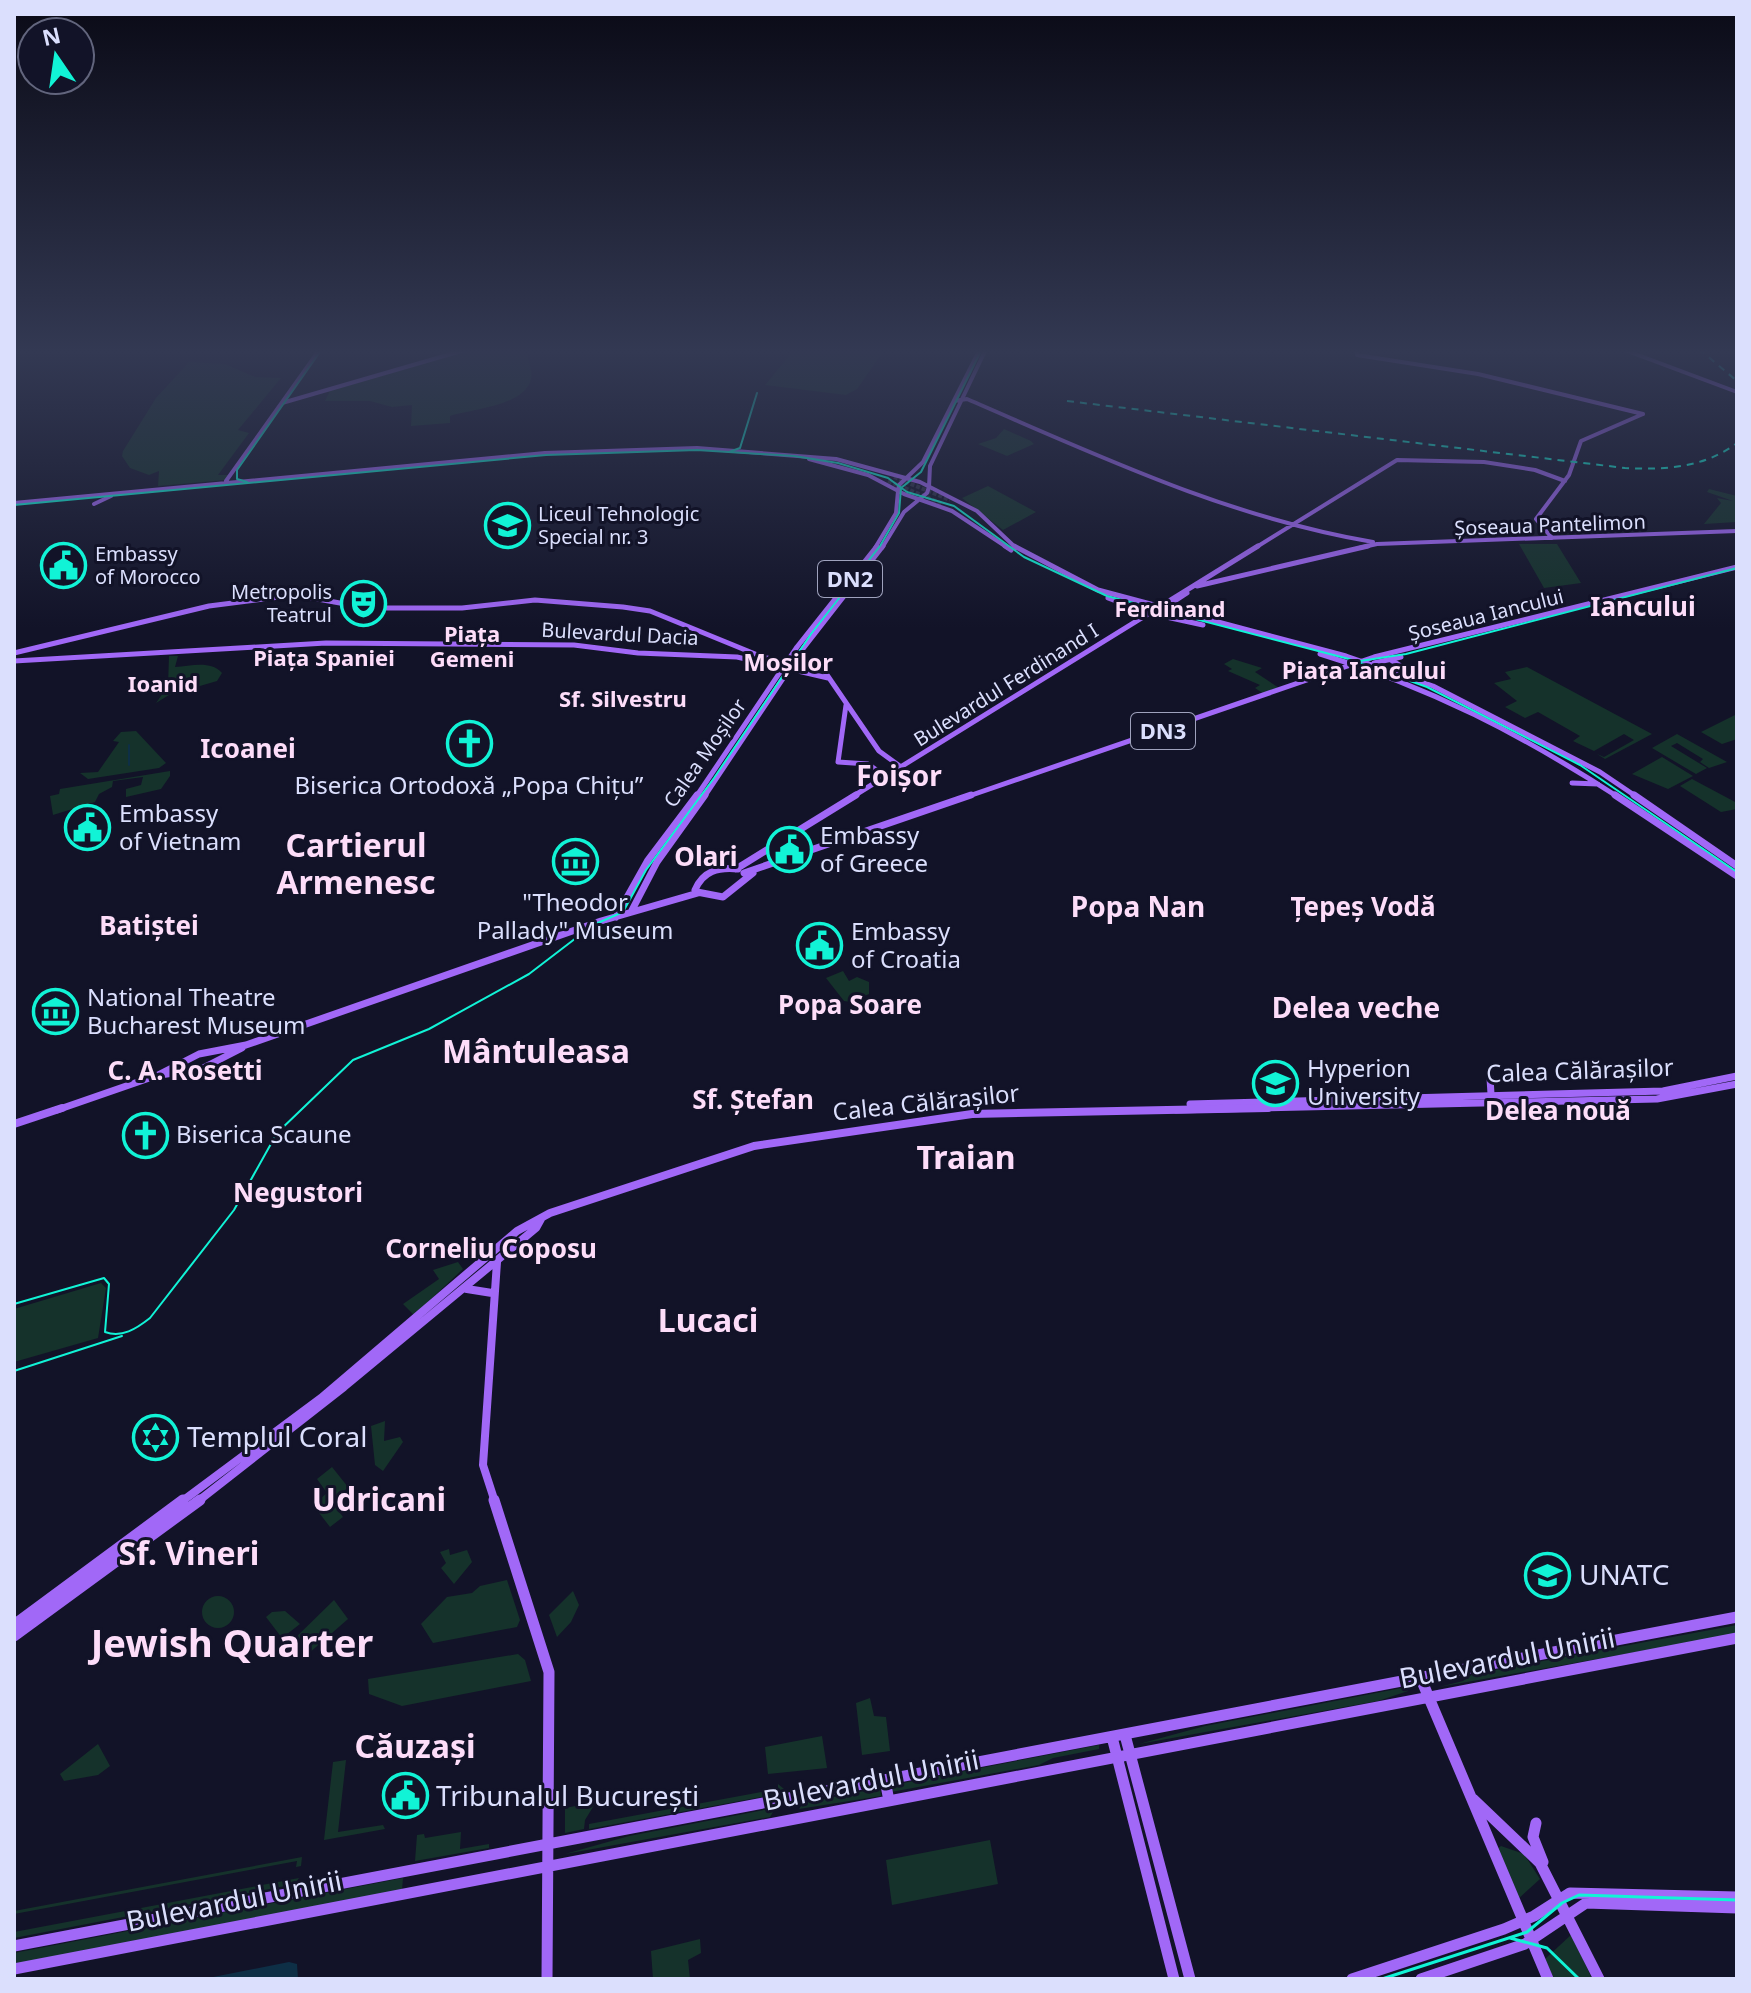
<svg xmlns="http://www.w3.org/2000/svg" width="1751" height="1993" font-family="'Noto Sans',sans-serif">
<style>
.green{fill:#15322b}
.water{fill:#0e2f46}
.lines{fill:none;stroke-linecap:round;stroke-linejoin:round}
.stream{stroke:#0e2f46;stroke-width:2}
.major-tunnel{stroke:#303248;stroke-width:4;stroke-dasharray:4 2;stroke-linecap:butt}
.major-far4{stroke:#a168f7;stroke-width:4}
.major-far3{stroke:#a168f7;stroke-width:5}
.major-far2{stroke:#a168f7;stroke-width:7}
.major-far1{stroke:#a168f7;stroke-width:8}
.major{stroke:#a168f7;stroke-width:11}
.tram-far1{stroke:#11f3d6;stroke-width:2}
.tram{stroke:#11f3d6;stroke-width:3}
.rail{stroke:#11f3d6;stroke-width:2;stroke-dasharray:7 6;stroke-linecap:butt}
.labels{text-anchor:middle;stroke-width:6;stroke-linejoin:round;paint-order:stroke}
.far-poi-label{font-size:20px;fill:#dbdffd;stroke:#121328;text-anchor:start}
.far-street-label{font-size:20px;fill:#dbdffd;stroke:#121328}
.shield{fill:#121328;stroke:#9fa2bd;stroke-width:2}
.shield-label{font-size:22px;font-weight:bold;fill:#dbdffd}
.far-neighbourhood-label{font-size:22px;font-weight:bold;fill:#fdddf9;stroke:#121328}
.far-quarter-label{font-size:24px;font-weight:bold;fill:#fdddf9;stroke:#121328}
.poi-label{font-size:24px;fill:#dbdffd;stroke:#121328;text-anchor:start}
.street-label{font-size:24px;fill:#dbdffd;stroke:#121328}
.far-district-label{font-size:26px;font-weight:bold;fill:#fdddf9;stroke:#121328}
.neighbourhood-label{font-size:26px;font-weight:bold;fill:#fdddf9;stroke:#121328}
.quarter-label{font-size:28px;font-weight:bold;fill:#fdddf9;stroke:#121328}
.near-poi-label{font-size:28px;fill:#dbdffd;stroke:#121328;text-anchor:start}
.near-street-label{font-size:28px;fill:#dbdffd;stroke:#121328}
.district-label{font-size:32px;font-weight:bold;fill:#fdddf9;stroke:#121328}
.near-neighbourhood-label{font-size:32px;font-weight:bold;fill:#fdddf9;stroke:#121328}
.near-district-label{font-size:38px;font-weight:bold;fill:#fdddf9;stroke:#121328}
</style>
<rect width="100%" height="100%" fill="#121328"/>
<path class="green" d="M474 349H518L527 354C528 361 533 371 531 379 525 406 472 409 450 416V423L411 426 412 405 392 407 370 401H325L330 391Z
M795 349H885L857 389 846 395 765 385Z
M189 362 225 364 255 377 281 378 238 430 249 433 218 475H230L225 480 158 486 159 471 149 475 130 468 122 456 123 451 156 398Z
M1004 429 1031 441 1034 444 1007 456 978 444 996 438Z
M988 486 1036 512 1003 530 962 498Z
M1709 489 1737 496V522L1704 524 1721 503 1717 498 1733 501 1707 492Z
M1519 544H1557L1581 583 1544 588Z
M169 656H178L175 667C191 666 211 660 222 673L217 681 169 695 156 703 168 686Z
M1233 659 1262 668 1255 672 1279 688 1264 694 1255 688 1260 685 1228 671 1232 669 1224 664Z
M1527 667 1652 734 1605 759 1597 754 1604 757 1634 740 1624 734 1594 751 1573 741 1580 736 1538 712 1525 718 1505 707 1517 701 1494 683 1511 679 1505 672Z
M1737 714V739L1722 744 1701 732Z
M136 731 166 763 159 768 88 779 80 773 98 772 119 742 113 741 121 732Z
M1677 734 1727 762 1709 768 1700 762 1703 759 1677 743 1671 746 1707 768 1696 774 1652 748Z
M1662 757 1693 776 1668 789 1632 774Z
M170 771V776L161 789 126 797V789L141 785 143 777 113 781 112 787 99 794 95 802 53 815 50 796 59 794 60 789Z
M1692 779 1737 803V809L1721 812 1680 786Z
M843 971 849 981 857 977 869 982V994L851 1002 844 1001 826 978Z
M458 1262 463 1269 414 1315 403 1304 439 1279 433 1270Z
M101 1283 106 1288 98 1338 14 1362V1309Z
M385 1421 384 1441 400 1437 403 1442 383 1471 375 1465 371 1426Z
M332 1467 348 1487 333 1503 343 1517 330 1527 313 1505 327 1493 317 1479Z
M449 1549 450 1555 467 1550 472 1562 454 1584 441 1568 446 1563 440 1552Z
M507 1580 520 1620 517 1627 433 1643 421 1624 447 1597 472 1593 480 1586Z
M573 1591 579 1605 571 1622 557 1637 549 1615Z
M202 1612a16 16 0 1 1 32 0a16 16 0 1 1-32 0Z
M334 1600 348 1619 308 1654 289 1644Z
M285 1611 300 1624 282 1638 266 1617 272 1612Z
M1737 1625V1634L1439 1687 1463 1681 1473 1674Z
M518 1654 525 1660 531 1681 402 1706 369 1694 368 1679Z
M1407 1687 1408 1691 1378 1701 1139 1744 1205 1726Z
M870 1698 874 1716 886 1717 890 1751 862 1755 856 1703Z
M822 1736 827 1768 768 1774 765 1747Z
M98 1744 110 1766 98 1775 64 1781 60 1774Z
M1099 1745V1749L1053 1758 1039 1765 891 1792 893 1785Z
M346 1760 338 1832 383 1825 385 1829 324 1840 333 1762Z
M778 1784 784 1789 777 1794 589 1829V1824L778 1789Z
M880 1788 881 1796 799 1809 803 1803Z
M596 1802 585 1820 584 1829 565 1833V1808Z
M769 1809 773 1812 770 1817 565 1854 629 1836Z
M461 1832 460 1849 489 1844V1848L415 1861 417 1835 424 1834 425 1838Z
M990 1840 998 1884 892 1905 886 1860Z
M1501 1846 1524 1854 1540 1879 1517 1900 1497 1849Z
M302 1857 301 1866 296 1867 297 1861 14 1914V1911Z
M299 1878 295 1884 14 1938V1932Z
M403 1878 402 1890 14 1964V1953Z
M1572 1934 1592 1979H1554L1545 1959Z
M700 1939 701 1953 688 1960 690 1979H653L651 1951Z"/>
<path class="water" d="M289 1962 297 1964 298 1979H203Z"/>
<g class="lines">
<path class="stream" d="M129 745V765"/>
<path class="major-tunnel" d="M894 477 950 500
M888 481 943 504"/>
<path class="major-far4" d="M1357 349V355L1478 374 1643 414
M1622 349 1737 392
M954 401 967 399C1099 456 1230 518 1373 542
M282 403 468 349
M809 459 868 475 904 494 952 511 1008 548
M226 481 320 349
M929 487 930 466 986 349
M898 491 899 485 923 462 980 349
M14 503 545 453 697 448 836 459 920 482 977 511 1016 548
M94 504 111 496
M1552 538 1536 519 1569 475 1581 441 1643 414
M875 548 896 513 898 491
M882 548 904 512 927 493 929 487
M1255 548 1397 460 1484 462 1535 470 1565 481
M1359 548 1377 544 1737 531"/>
<path class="major-far3" d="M1005 546 1011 550
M1014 546 1098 590 1346 656 1433 686 1600 772 1637 797
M1197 586 1368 546
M1108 598 1148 613 1203 625
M1161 610 1187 593
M14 653 209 606 295 595 368 608H462L535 600 623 607 650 611 760 656
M1320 654C1428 686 1524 736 1618 797
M757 656 823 669 879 751 901 767
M1391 660 1417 676
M14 661 326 643 574 645 638 653 737 657 828 678
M1374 663 1401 657
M846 705 838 762 868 764 892 781
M1572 783 1598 784
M696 797 797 647 877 546
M704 797 802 650 883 546
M852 797 1258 546
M966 797 1374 657 1737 567"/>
<path class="major-far2" d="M1615 795 1737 876
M1634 795 1737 866
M736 869 856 795
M744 873 971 795
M695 890C703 871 718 867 738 869
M697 892 723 897 753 873
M631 912 657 862 705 795
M616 917 648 860 697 795
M160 1075 201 1069 242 1048
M1490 1078 1491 1094
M1190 1104 1663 1091 1737 1076
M57 1110 158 1075 199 1054 246 1045 601 921 698 893
M1176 1110 1657 1099 1737 1084"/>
<path class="major-far1" d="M14 1124 62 1108
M467 1289 492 1293
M181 1502 321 1398 517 1231 550 1213 754 1146 972 1114 1268 1108
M197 1502 344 1387 536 1228 541 1219
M495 1502 483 1465 497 1262"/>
<path class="major" d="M494 1500 549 1672 547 1979
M14 1625 183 1500
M14 1636 200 1500
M1421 1679 1548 1979
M1125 1735 1190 1979
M1112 1737 1174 1979
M885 1780 889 1801
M1473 1799 1540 1863 1599 1979
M1536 1823 1533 1837 1543 1862
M14 1946 1737 1617
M14 1969 1737 1638
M1352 1979 1504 1929 1534 1916 1570 1893 1737 1897
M1421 1979 1525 1944 1586 1903 1737 1908"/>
<path class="tram-far1" d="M729 452 740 448 757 393
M247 482 237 479V470L322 349
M14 505 546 455 697 450 794 456 838 463 888 478 907 492 954 506 1024 557 1107 596 1349 659 1427 687 1580 765 1737 872
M1360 661 1406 654 1737 568
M14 1304 104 1278 109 1284 105 1332C122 1338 136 1329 150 1318L234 1210 277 1133 353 1060 429 1029 529 974 593 925 623 912 646 870 714 778 811 634 880 546 899 513 901 488 921 472 982 349
M14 1371 122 1336"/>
<path class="tram" d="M1510 1938 1547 1948 1579 1979
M1382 1979 1527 1932 1562 1903 1579 1895 1737 1900"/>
<path class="rail" d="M1699 349 1737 381
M1067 401 1625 468C1665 470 1704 468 1737 443"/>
</g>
<linearGradient id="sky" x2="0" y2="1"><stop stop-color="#0a0a16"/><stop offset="0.56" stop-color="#333953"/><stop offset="1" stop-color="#333953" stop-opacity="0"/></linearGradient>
<rect width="1751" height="628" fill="url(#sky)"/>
<defs>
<symbol id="university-ring" viewBox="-11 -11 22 22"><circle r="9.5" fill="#121328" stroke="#11f3d6" stroke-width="1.5"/><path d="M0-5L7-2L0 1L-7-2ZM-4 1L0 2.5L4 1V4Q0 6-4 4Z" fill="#11f3d6"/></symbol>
<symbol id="civic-ring" viewBox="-11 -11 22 22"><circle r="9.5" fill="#121328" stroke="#11f3d6" stroke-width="1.5"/><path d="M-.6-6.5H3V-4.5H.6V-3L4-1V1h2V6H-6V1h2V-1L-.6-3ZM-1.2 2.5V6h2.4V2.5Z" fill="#11f3d6"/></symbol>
<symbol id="theatre-ring" viewBox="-11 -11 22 22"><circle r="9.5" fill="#121328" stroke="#11f3d6" stroke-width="1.5"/><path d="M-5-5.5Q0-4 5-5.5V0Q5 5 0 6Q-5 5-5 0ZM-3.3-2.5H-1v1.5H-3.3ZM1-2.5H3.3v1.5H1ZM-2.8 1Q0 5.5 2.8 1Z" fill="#11f3d6"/></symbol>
<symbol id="church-ring" viewBox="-11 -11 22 22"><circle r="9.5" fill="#121328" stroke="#11f3d6" stroke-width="1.5"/><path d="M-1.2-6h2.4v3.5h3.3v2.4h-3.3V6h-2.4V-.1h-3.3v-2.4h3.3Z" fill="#11f3d6"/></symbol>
<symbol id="museum-ring" viewBox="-11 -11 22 22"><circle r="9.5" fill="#121328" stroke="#11f3d6" stroke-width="1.5"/><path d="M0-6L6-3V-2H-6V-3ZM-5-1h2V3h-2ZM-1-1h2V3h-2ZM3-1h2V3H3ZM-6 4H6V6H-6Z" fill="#11f3d6"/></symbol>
<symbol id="synagogue-ring" viewBox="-11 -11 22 22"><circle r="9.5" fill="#121328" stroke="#11f3d6" stroke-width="1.5"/><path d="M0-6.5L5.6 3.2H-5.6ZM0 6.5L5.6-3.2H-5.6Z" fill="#11f3d6"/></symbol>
</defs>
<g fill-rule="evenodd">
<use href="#university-ring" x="482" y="500" width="51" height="51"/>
<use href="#civic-ring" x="38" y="540" width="51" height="51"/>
<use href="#theatre-ring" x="338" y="578" width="51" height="51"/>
<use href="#church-ring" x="444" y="718" width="51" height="51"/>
<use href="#civic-ring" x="62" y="802" width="51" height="51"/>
<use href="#civic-ring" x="764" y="824" width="51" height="51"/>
<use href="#museum-ring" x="550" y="836" width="51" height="51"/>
<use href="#civic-ring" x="794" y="920" width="51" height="51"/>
<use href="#museum-ring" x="30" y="986" width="51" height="51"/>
<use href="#university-ring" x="1250" y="1058" width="51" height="51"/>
<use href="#church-ring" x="120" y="1110" width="51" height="51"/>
<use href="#synagogue-ring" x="130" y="1412" width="51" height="51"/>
<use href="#university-ring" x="1522" y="1550" width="51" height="51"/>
<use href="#civic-ring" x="380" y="1770" width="51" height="51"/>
</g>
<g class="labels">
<g class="far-poi-label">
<text x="538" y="521">Liceul Tehnologic<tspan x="538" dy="23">Special nr. 3</tspan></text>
<text x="95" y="561">Embassy<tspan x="95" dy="23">of Morocco</tspan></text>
<text x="332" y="599" text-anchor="end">Metropolis<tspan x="332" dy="23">Teatrul</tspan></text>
</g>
<g class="far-street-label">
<text transform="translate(1550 525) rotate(-2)" y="7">Șoseaua Pantelimon</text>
<text transform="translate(1486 615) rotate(-14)" y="7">Șoseaua Iancului</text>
<text transform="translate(620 634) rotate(3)" y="7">Bulevardul Dacia</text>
<text transform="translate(1006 685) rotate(-32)" y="7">Bulevardul Ferdinand I</text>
<text transform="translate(705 753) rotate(-55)" y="7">Calea Moșilor</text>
</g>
<g class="shield">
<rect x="818" y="561" width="64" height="36" rx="6"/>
<rect x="1131" y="713" width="64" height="36" rx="6"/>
</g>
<g class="shield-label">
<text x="850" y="587">DN2</text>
<text x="1163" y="739">DN3</text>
</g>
<g class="far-neighbourhood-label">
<text x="1170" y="617">Ferdinand</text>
<text x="472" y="642">Piața<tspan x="472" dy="25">Gemeni</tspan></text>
<text x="324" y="666">Piața Spaniei</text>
<text x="163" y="692">Ioanid</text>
<text x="623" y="707">Sf. Silvestru</text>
</g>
<g class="far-quarter-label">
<text x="788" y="671">Moșilor</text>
<text x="1364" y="679">Piața Iancului</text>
</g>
<g class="poi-label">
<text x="469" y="794" text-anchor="middle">Biserica Ortodoxă „Popa Chițu”</text>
<text x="119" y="822">Embassy<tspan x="119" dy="28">of Vietnam</tspan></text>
<text x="820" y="844">Embassy<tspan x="820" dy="28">of Greece</tspan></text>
<text x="575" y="911" text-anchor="middle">"Theodor<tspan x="575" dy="28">Pallady" Museum</tspan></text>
<text x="851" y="940">Embassy<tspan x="851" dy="28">of Croatia</tspan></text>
<text x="87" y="1006">National Theatre<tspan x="87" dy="28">Bucharest Museum</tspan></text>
<text x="1307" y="1077">Hyperion<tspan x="1307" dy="28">University</tspan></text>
<text x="176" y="1143">Biserica Scaune</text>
</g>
<g class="street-label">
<text transform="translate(1580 1071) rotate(-2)" y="8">Calea Călărașilor</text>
<text transform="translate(926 1103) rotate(-6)" y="8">Calea Călărașilor</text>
</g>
<g class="far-district-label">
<text x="1643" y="616">Iancului</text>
</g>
<g class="neighbourhood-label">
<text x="248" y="758">Icoanei</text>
<text x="706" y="866">Olari</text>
<text x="1363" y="916">Țepeș Vodă</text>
<text x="149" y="935">Batiștei</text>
<text x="850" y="1014">Popa Soare</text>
<text x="185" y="1080">C. A. Rosetti</text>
<text x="753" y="1109">Sf. Ștefan</text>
<text x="1558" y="1120">Delea nouă</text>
<text x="298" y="1202">Negustori</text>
<text x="491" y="1258">Corneliu Coposu</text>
</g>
<g class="quarter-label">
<text x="899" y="786">Foișor</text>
<text x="1138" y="917">Popa Nan</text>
<text x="1356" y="1018">Delea veche</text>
</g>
<g class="near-poi-label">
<text x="187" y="1447">Templul Coral</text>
<text x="1579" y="1585">UNATC</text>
<text x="436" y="1806">Tribunalul București</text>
</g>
<g class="near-street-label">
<text transform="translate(1507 1658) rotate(-11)" y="10">Bulevardul Unirii</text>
<text transform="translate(871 1780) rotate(-11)" y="10">Bulevardul Unirii</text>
<text transform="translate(234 1901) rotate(-11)" y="10">Bulevardul Unirii</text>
</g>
<g class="district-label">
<text x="356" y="857">Cartierul<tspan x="356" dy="37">Armenesc</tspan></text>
<text x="536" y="1063">Mântuleasa</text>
<text x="966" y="1169">Traian</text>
</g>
<g class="near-neighbourhood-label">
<text x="708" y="1332">Lucaci</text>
<text x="379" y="1511">Udricani</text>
<text x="189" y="1565">Sf. Vineri</text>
<text x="415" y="1758">Căuzași</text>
</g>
<g class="near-district-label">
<text x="232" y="1657">Jewish Quarter</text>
</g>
</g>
<rect width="1751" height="1993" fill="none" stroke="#dbdffd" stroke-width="32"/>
<g transform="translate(56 56) rotate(347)"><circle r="38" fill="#121328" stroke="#62657d" stroke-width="2"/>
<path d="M0-6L14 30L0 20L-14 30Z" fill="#11f3d6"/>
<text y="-12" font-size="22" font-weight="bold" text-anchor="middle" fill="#dbdffd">N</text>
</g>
</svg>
